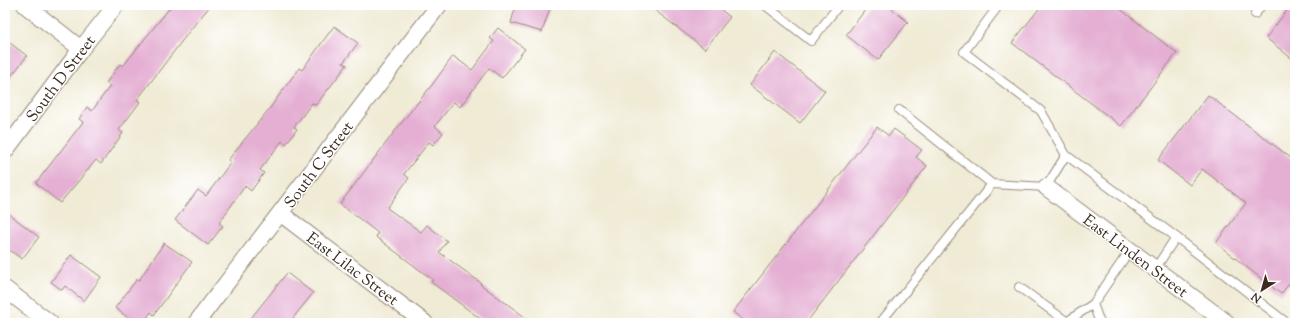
<svg xmlns="http://www.w3.org/2000/svg" width="1300" height="328" font-family="'Sorts Mill Goudy',serif">
<style>
.building{fill:#e4afd3}
.lines{fill:none;stroke-linecap:round;stroke-linejoin:round}
.service-casing{stroke:#968a7a;stroke-width:10}
.minor-casing{stroke:#968a7a;stroke-width:18}
.service{stroke:#fff;stroke-width:8}
.minor{stroke:#fff;stroke-width:16}
.labels{text-anchor:middle;stroke-width:3;stroke-linejoin:round;paint-order:stroke}
.street-label{font-size:16px;fill:#3b2a1e;stroke:#fff}
</style>
<rect width="100%" height="100%" fill="#fff"/>
<filter id="ink" filterUnits="userSpaceOnUse"><feTurbulence type="fractalNoise" baseFrequency=".025" numOctaves="2"/><feDisplacementMap in="SourceGraphic" scale="8" xChannelSelector="R" yChannelSelector="G"/><feConvolveMatrix kernelMatrix="1 2 1 2 8 2 1 2 1" color-interpolation-filters="sRGB"/></filter>
<filter id="wash" filterUnits="userSpaceOnUse"><feTurbulence type="fractalNoise" baseFrequency=".012" numOctaves="4" result="noise"/><feDisplacementMap in="SourceGraphic" scale="16" xChannelSelector="R" yChannelSelector="G"/><feGaussianBlur stdDeviation="0.9" result="paint"/><feColorMatrix in="noise" values="0 0 0 0 0 0 0 0 0 0 0 0 0 0 0 0 0 1.4 0 .05"/><feComposite in="paint" operator="in"/></filter>
<g filter="url(#wash)">
<rect width="100%" height="100%" fill="#f0ebd5"/>
<g id="blocks">
<path class="building" d="M172 5H211L191 29 137 100 140 102 119 130 123 133 101 164 96 160 60 203 36 183 83 122 79 119 87 107 92 111 110 86 106 83 120 64 123 66Z
M516 5H551L542 32 511 23Z
M648 5H715L730 17 705 49Z
M869 5H887L908 22 878 60 846 35Z
M1042 5H1115L1177 53 1121 126 1012 43Z
M1291 5H1295V61L1266 38Z
M334 26 358 43 343 63 347 65 316 105 312 103 294 127 297 129 286 144 282 141 260 170 264 173 251 191 245 186 219 223 223 226 208 245 175 220 198 190 206 196 231 162 228 160 270 108 299 68 302 70Z
M498 28 525 49 502 78 489 68 460 107 454 102 435 126 443 133 433 145 429 142 404 174 409 178 387 208 421 232 427 225 447 241 439 252 481 283 480 284 533 323H486L431 282 433 280 376 237 378 233 340 204 398 127 432 85 453 56 472 70 494 41 490 38Z
M5 39 27 56 5 84Z
M775 52 825 91 800 123 750 85Z
M1208 95 1295 161V276L1281 294 1216 243 1246 203 1202 169 1190 185 1158 160Z
M877 127 889 136 894 129 922 150 916 157 927 166 806 323H747L733 312Z
M5 211 39 237 22 259 5 247Z
M164 243 192 262 154 315 151 312 143 323H135L115 308 137 279 139 280Z
M71 255 101 277 84 301 65 286 62 290 51 282Z
M287 273 313 293 289 323H247Z"/>
</g>
</g>
<g filter="url(#ink)">
<use href="#blocks" fill-opacity="0" stroke="#968a7a" stroke-width="1"/>
<g class="lines">
<defs>
<path id="service" d="M765 5 811 41 839 5
M999 5 964 52 1041 111 1066 155 1176 237 1287 323
M1255 14 1262 5
M899 110 992 184
M1155 269 1176 237
M1019 287 1066 321
M880 323 992 184 1046 187 1066 155
M1065 323 1093 304
M1100 323 1093 304 1130 250"/>
<path id="minor" d="M25 5 81 49
M5 151 81 49 116 5
M1046 187 1227 323
M280 213 425 323
M5 289 50 323
M196 323 439 5"/>
</defs>
<use href="#service" class="service-casing"/>
<use href="#minor" class="minor-casing"/>
<use href="#service" class="service"/>
<use href="#minor" class="minor"/>
</g>
</g>
<g class="labels">
<g class="street-label">
<text transform="translate(60 78) rotate(-53)" y="6">South D Street</text>
<text transform="translate(318 164) rotate(-53)" y="6">South C Street</text>
<text transform="translate(1136 255) rotate(37)" y="6">East Linden Street</text>
<text transform="translate(353 268) rotate(37)" y="6">East Lilac Street</text>
</g>
</g>
<rect width="1300" height="328" fill="none" stroke="#fff" stroke-width="20"/>
<g transform="translate(1262 290) rotate(217)" stroke="#ffffff" stroke-width="3" paint-order="stroke">
<path d="M0-3L7 15L0 10L-7 15Z" fill="#3b2a1e"/>
<text y="-6" font-size="11" font-weight="bold" text-anchor="middle" fill="#3b2a1e">N</text>
</g>
</svg>
